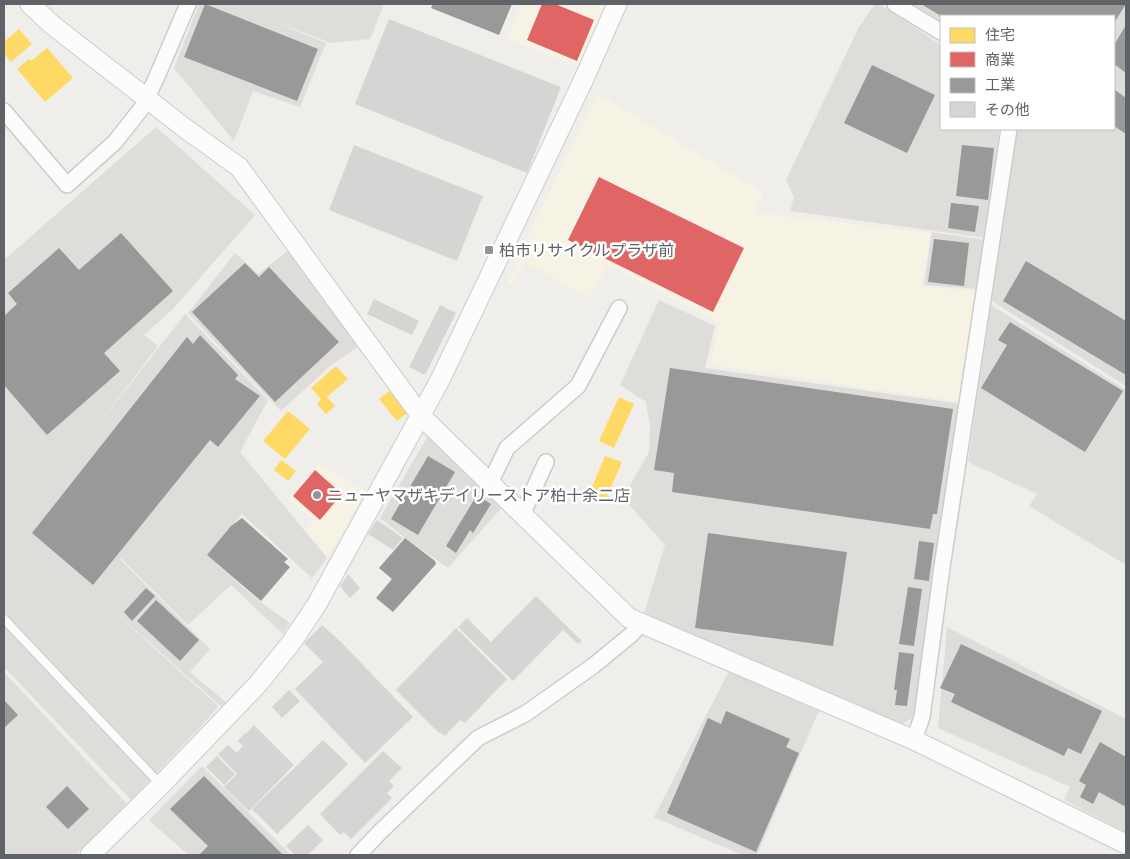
<svg xmlns="http://www.w3.org/2000/svg" width="1130" height="859" font-family="Helvetica,'Noto Sans JP',sans-serif">
<style>
.commercial{fill:#f7f3e4}
.industrial{fill:#dfddda}
.homes{fill:#ffd966}
.shops{fill:#e06666}
.industry{fill:#999}
.building{fill:#d6d5d3}
.lines{fill:none;stroke-linecap:round;stroke-linejoin:round}
.service-casing{stroke:#cbcccc;stroke-width:10}
.minor-casing{stroke:#cbcccc;stroke-width:18}
.tertiary-casing{stroke:#cbcccc;stroke-width:21}
.service{stroke:#fdfcfc;stroke-width:8}
.minor{stroke:#fdfcfc;stroke-width:15}
.tertiary{stroke:#fdfcfc;stroke-width:19}
.poi-dot{fill:#919496;stroke:#fff;stroke-width:2}
.labels{text-anchor:middle;stroke-width:5;stroke-linejoin:round;paint-order:stroke}
.poi-label{font-size:16px;fill:#5f6368;stroke:#fff;text-anchor:start}
</style>
<rect width="100%" height="100%" fill="#efeeea"/>
<path class="commercial" d="M522 4H612L584 69 507 39Z
M597 93 763 193 755 213 931 233 921 287 979 291 963 402 711 365 719 323 607 265 589 297 526 263 512 285 507 282Z
M319 464 365 491 328 557 306 531 313 520 289 499Z"/>
<path class="industrial" d="M199 4H384L370 39 331 43 267 19 326 43 300 107 253 91 234 141 174 68Z
M875 4H879L941 45V129H999L986 238 790 211 794 197 786 180 859 27Z
M913 4H1126V386L992 301 1015 129H1114V16H941V21Z
M156 127 255 215 172 310 144 335 158 346 88 438 185 314 268 400 240 452 327 558 312 578 242 514 207 555 255 598 290 623 283 634 231 585 188 625 121 558 120 559 210 649 190 672 228 704 224 709 97 596 218 706 206 721 131 800 4 667V260Z
M932 232 986 240 979 289 924 285Z
M289 250 362 344 331 365 281 411 188 313 235 253 258 274Z
M659 300 715 326 705 368 962 404 917 715 901 725 644 613 665 545 623 498 649 452 650 427 646 402 620 385Z
M991 305 1126 390V565L1029 506 1037 494 968 462Z
M429 434 505 504 448 568 405 538 380 518Z
M947 627 1126 719V832L1064 800 1070 787 938 728Z
M729 671 820 708 757 855H742L654 817Z
M4 672 127 804 76 855H4Z
M202 766 291 855H188L149 820Z"/>
<path class="homes" d="M19 29 32 44 11 62 4 53V42Z
M47 48 73 78 45 102 17 69 29 59 31 61Z
M336 366 348 379 327 397 335 406 326 414 317 404 321 399 311 388Z
M389 391 407 413 397 421 379 399Z
M619 397 634 404 614 448 599 441Z
M288 411 310 429 285 459 263 441Z
M605 456 622 462 606 499 590 492Z
M281 460 296 471 288 481 274 470Z"/>
<path class="shops" d="M542 4H555L594 20 577 61 527 40Z
M599 177 744 248 713 312 568 240Z
M315 470 342 494 320 520 293 496Z"/>
<path class="industry" d="M205 4 318 49 297 101 184 57Z
M433 4H512L499 35 431 8Z
M921 4H1126L1114 23V16H941Z
M1126 25V73L1114 64V45Z
M872 65 935 95 907 153 844 123Z
M1114 89 1126 98V134L1114 126Z
M962 145 994 148 988 200 956 196Z
M951 203 979 206 975 232 948 228Z
M121 233 173 291 104 353 120 371 47 435 4 385V316L17 304 8 293 59 248 79 270Z
M934 239 969 243 964 286 928 282Z
M1026 261 1126 321V375L1003 301Z
M245 263 259 277 269 267 339 342 275 402 192 312Z
M1010 322 1123 391 1085 452 981 388 1007 345 998 340Z
M200 335 238 375 235 379 260 396 218 447 210 440 93 585 32 533 187 337 193 344Z
M670 368 953 409 937 514H933L930 529 672 492 674 473 654 470Z
M428 456 455 472 418 535 391 519Z
M477 495 491 504 473 533 470 530 456 553 446 546Z
M242 518 288 559 284 562 290 567 261 601 207 555 231 526Z
M708 533 847 552 833 646 695 628Z
M405 538 435 561 436 564 393 612 376 598 392 579 379 568Z
M919 541 934 543 929 581 914 579Z
M908 587 922 589 914 646 899 644Z
M146 588 155 596 132 621 124 612Z
M156 600 199 640 180 661 137 621Z
M961 644 1102 711 1081 754 1068 748 1064 756 951 702 955 694 940 688Z
M899 652 914 654 907 706 895 705 897 690H894Z
M4 700 18 715 4 728Z
M726 711 790 739 786 747 799 753 756 852 667 813 708 718 721 724Z
M1100 742 1126 757V807L1099 792 1093 804 1080 797 1086 785 1079 781Z
M204 776 283 855H199L208 846 170 809Z
M67 786 89 809 68 829 46 807Z"/>
<path class="building" d="M389 19 561 87 527 173 355 104Z
M354 145 483 196 457 261 329 210Z
M374 299 419 321 412 335 367 314Z
M440 305 456 313 425 375 409 367Z
M377 520 403 538 393 550 368 534Z
M348 574 360 588 350 598 340 586Z
M536 596 582 641 578 644 563 630 513 681 458 627 467 618 491 642Z
M322 625 342 643 413 717 365 763 295 689 323 662 304 643Z
M456 628 507 679 465 723 460 720 445 736 441 733H439L396 690Z
M289 690 300 701 282 718 272 707Z
M254 725 294 765 249 811 224 787 237 774 218 754 228 745 237 753 243 746 238 741 245 733H247Z
M323 740 348 764 277 834 252 809Z
M383 751 402 768 389 781 394 786 387 793 392 798 351 839 344 832 340 835 320 814Z
M217 756 235 774 224 785 206 767Z
M308 825 323 840 308 855H295L286 846Z"/>
<g class="lines">
<defs>
<path id="service" d="M4 619 161 785"/>
<path id="minor" d="M895 4 941 32
M4 111 67 185 115 142 141 109 155 81 188 4
M490 483 507 448 578 386 619 308
M523 513 546 462
M914 740 922 717 942 567 1009 129
M358 855 380 832 478 738 525 714 593 666 632 634 640 624"/>
<path id="tertiary" d="M30 4 51 24 186 129 239 167 421 416 629 618 914 740 1126 844
M90 855 161 785 258 684 291 643 317 604 440 380 583 81 617 4"/>
</defs>
<use href="#service" class="service-casing"/>
<use href="#minor" class="minor-casing"/>
<use href="#tertiary" class="tertiary-casing"/>
<use href="#service" class="service"/>
<use href="#minor" class="minor"/>
<use href="#tertiary" class="tertiary"/>
</g>
<g class="poi-dot">
<rect x="484" y="245" width="10" height="10" rx="2.5"/>
<circle cx="317" cy="495" r="5"/>
</g>
<g class="labels">
<g class="poi-label">
<text x="499" y="256">柏市リサイクルプラザ前</text>
<text x="327" y="501">ニューヤマザキデイリーストア柏十余二店</text>
</g>
</g>
<rect width="1130" height="859" fill="none" stroke="#5f6368" stroke-width="10"/>
<rect x="940" y="15" width="175" height="115" fill="#ffffff" stroke="#bfc1c3"/>
<rect x="950" y="28" width="25" height="15" fill="#ffd966" stroke="#bfc1c3"/>
<text x="985" y="40" font-size="15" fill="#5f6368">住宅</text>
<rect x="950" y="52" width="25" height="15" fill="#e06666" stroke="#bfc1c3"/>
<text x="985" y="65" font-size="15" fill="#5f6368">商業</text>
<rect x="950" y="78" width="25" height="15" fill="#999999" stroke="#bfc1c3"/>
<text x="985" y="90" font-size="15" fill="#5f6368">工業</text>
<rect x="950" y="102" width="25" height="15" fill="#d6d5d3" stroke="#bfc1c3"/>
<text x="985" y="115" font-size="15" fill="#5f6368">その他</text>
</svg>
